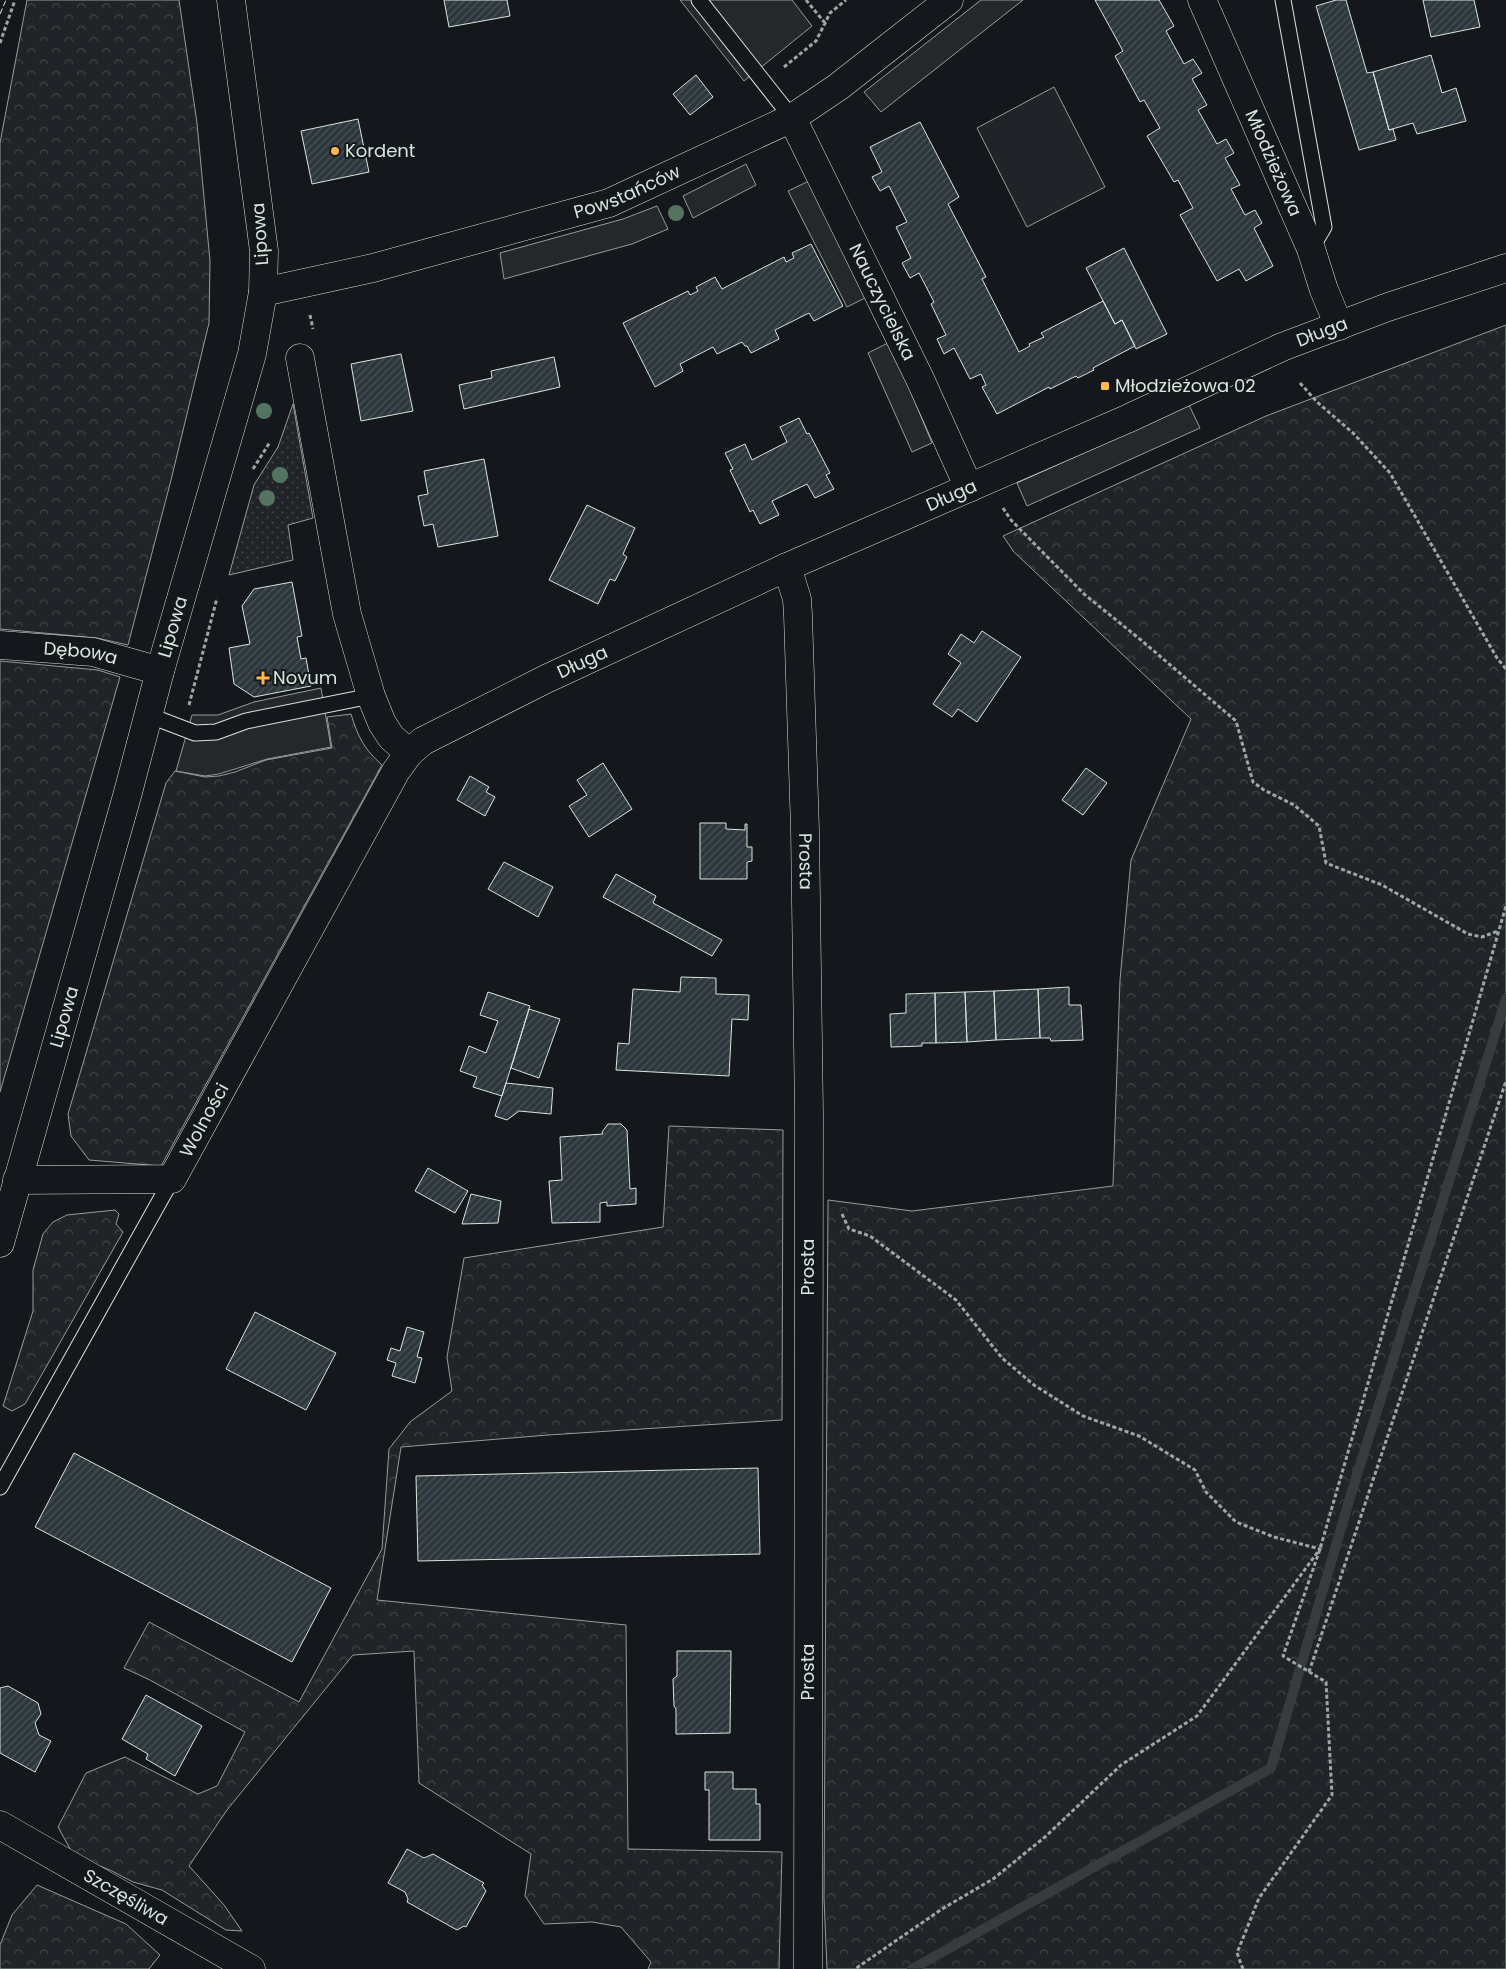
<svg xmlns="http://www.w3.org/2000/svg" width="1506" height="1969" font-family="Poppins,sans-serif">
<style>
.grass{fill:url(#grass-dots);stroke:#939e99}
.forest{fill:url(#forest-crowns);stroke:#939e99}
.park{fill:#202428;stroke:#939e99}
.parking{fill:#24282b;stroke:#939e99}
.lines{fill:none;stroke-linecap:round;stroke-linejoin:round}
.stream{stroke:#363b3e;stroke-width:10}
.building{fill:url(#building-hatch);stroke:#d8e6dc}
.service-casing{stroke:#d8e6dc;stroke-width:17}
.minor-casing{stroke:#d8e6dc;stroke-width:29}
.tertiary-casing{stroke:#d8e6dc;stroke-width:29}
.path{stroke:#9da8a2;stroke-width:3;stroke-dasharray:4 2.5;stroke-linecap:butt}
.service{stroke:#14181c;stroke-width:15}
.minor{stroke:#14181c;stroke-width:28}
.tertiary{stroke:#14181c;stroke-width:28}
.fence{stroke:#d8e6dc;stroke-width:1;stroke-dasharray:6 2.5;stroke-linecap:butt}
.tree{fill:#55745f}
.poi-dot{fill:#ffb74d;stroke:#14181c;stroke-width:2}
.labels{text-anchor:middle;stroke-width:4;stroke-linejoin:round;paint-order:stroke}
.poi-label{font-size:18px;fill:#d8e6dc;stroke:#14181c;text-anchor:start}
.street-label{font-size:18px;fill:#d8e6dc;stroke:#14181c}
</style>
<defs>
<pattern id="grass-dots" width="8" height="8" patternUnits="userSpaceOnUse" patternTransform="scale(1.25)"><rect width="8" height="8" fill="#202428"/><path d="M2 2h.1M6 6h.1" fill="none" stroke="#404447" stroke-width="1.8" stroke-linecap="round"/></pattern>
<pattern id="forest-crowns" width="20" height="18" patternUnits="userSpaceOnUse" patternTransform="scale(1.25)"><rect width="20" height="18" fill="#202428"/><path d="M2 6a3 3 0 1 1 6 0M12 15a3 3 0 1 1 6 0" fill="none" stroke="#404447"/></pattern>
<pattern id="building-hatch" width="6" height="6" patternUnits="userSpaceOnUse" patternTransform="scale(1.25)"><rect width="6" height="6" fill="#2c363c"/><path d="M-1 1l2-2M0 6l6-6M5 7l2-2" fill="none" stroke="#4a5358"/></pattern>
</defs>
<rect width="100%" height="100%" fill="#14181c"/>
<path class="grass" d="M293 404 313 518 288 525 293 560 229 575 254 485 278 447Z"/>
<path class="forest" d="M27 0H179L197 123 210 261 209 323 171 480 128 645 97 638 0 629V143Z
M1506 325V1969H827L824 1898 828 1200 912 1211 1113 1186 1120 980 1131 860 1191 719 1014 552 1003 536 1266 416Z
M0 661 98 670 120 677 0 1092Z
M351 714C358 737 364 749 382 765L161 1166 89 1160 71 1136 68 1114 166 783 175 771 205 777 219 776 235 772 266 760 332 748 327 717Z
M669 1126 783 1130 782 1420 548 1435 401 1447 377 1600 626 1625 628 1849 782 1852 779 1969H648L651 1962 621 1927 592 1922 544 1924 525 1896 531 1854 419 1783 414 1651 353 1655 227 1810 189 1866 224 1905 242 1931 226 1930 162 1890 133 1882 110 1870 74 1856 58 1827 86 1773 125 1757 198 1794 217 1786 245 1732 148 1679 124 1668 149 1622 299 1702 382 1549 389 1449 410 1422 452 1391 447 1357 464 1258 663 1227Z
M115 1210 119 1214 116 1224 123 1232 25 1404 12 1411 3 1406 33 1311V1270L43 1234 53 1222 67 1215Z
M37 1885 126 1924 160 1955 149 1969H0V1945L12 1915Z"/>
<path class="park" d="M1054 87 1105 187 1027 227 977 128Z"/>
<path class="parking" d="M680 0H792L812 26 744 81Z
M981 0H1023L881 112 864 92Z
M746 164 756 185 693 218 683 196Z
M809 181 867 297 847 307 788 191Z
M657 206 668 229 632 244 504 279 500 253 623 219Z
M890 342 932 443 912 452 868 353Z
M1189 405 1200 428 1027 506 1017 483Z
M321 688 331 747 267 759 219 774 205 776 176 771 192 715H218L254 702Z"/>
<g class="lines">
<path class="stream" d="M912 1969 1271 1768 1351 1494 1506 999"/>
</g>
<path class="building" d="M444 0H507L510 16 449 27Z
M1095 0H1159L1174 26 1166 31 1184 64 1193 59 1202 73 1192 79 1207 105 1198 110 1217 144 1226 139 1234 153 1225 158 1240 185 1231 189 1245 215 1255 210 1262 223 1254 228 1273 266 1246 281 1239 269 1217 281 1180 215 1193 208 1178 180 1174 182 1147 136 1160 128 1144 100 1140 102 1115 56 1123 51Z
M1336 0H1346L1367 73 1373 72 1389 130 1393 129 1396 140 1359 150 1316 6Z
M1423 0H1474L1480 27 1431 37Z
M1431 55 1442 93 1456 88 1466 121 1417 134 1413 123 1389 130 1373 72Z
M696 75 713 97 690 115 673 94Z
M358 119 369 172 312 184 301 131Z
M920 122 959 197 948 204 986 277 982 279 1019 352 1030 346 1029 344 1044 337 1041 333 1103 301 1115 324 1122 320 1135 346 1093 368 1094 370 1078 378 1076 376 1050 389 1049 387 997 414 982 387 986 385 981 374 970 379 954 348 944 354 937 339 946 335 931 304 934 302 919 273 910 278 902 263 911 258 896 227 907 222 889 186 880 191 872 177 882 172 870 147Z
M811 244 843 306 814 321 809 313 775 330 779 339 751 353 747 346H745L742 342 717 354 713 347 680 364 683 371 655 387 623 323 688 291 690 295 698 291 696 287 715 277 722 289 784 257 786 262 794 258 792 253Z
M1124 248 1167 334 1136 349 1122 320 1115 324 1086 268Z
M401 354 413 411 361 421 351 364Z
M554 357 560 387 464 409 459 385 492 378 491 371Z
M799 418 807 434 809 433 830 473 826 475 834 489 815 498 807 484 772 501 779 515 760 524 753 510 750 512 730 470 733 469 725 453 745 444 752 460 787 442 780 427Z
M484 459 498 536 438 547 433 524 424 526 418 496 428 494 424 471Z
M587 505 635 528 623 554 627 557 615 581 610 579 598 604 549 580Z
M292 582 302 636 297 637 301 659 306 658 311 686 254 697 234 684 229 648 250 644 242 606 254 589Z
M982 631 1021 657 977 722 958 709 952 717 933 704 961 663 948 654 961 634 974 643Z
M603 763 632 809 589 837 569 806 587 795 577 780Z
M1086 768 1107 783 1083 815 1062 800Z
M470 776 489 787 486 792 495 797 485 816 457 800Z
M700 823H726V829L745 830V824H747V847H752V861L747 862V879H700Z
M504 862 553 887 538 917 488 889Z
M616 874 656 896 653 903 722 940 712 956 603 897Z
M681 977 716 978V994L749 995 748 1020 732 1019 729 1076 616 1070 618 1043 629 1044 633 989 680 992Z
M1069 987V1005H1081L1083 1040 1051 1041 1050 1038H1040L1038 989Z
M1038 989 1040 1038 996 1040 994 991Z
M994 991 996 1040 967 1042 965 992Z
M488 992 530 1006 502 1096 473 1087 477 1077 460 1071 469 1046 486 1053 498 1021 480 1015Z
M965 992 967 1042 936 1043 935 993Z
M935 993 936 1043H922V1046L891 1047 890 1014 906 1013V994Z
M529 1009 560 1019 539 1078 511 1068Z
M506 1083 553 1088 551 1114 519 1111 507 1120 495 1116Z
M608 1124H621L627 1130 630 1189 636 1188V1204L607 1206V1202L600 1203V1222L552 1223 549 1181 562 1180 560 1137 603 1134 602 1132Z
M428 1168 468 1191 455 1213 415 1191Z
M471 1194 501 1201 498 1223 462 1224Z
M255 1312 336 1353 306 1410 226 1369Z
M407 1327 424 1332 417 1357 422 1358 415 1383 392 1376 396 1363 387 1360 391 1348 400 1351Z
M74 1453 331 1588 292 1662 35 1527Z
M758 1468 760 1554 418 1561 416 1476Z
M677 1651H731L730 1733 676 1734V1709L674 1706 673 1679 677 1676Z
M8 1686 38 1703 41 1714 35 1723 39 1735 51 1741 35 1772 0 1753V1688Z
M146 1695 202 1726 175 1776 146 1759 148 1754 122 1739Z
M705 1772H733V1789H756V1804H760V1840H709V1790H705Z
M407 1849 424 1858 433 1854 484 1883 482 1885 486 1891 466 1927 464 1926 457 1930 407 1902 408 1899 405 1892 388 1883Z"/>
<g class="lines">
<defs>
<path id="service" d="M699 0 792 118
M1283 0 1324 227 1311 249
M148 715 195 733 216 732 246 721 371 696
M0 1487 172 1179"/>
<g id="minor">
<path id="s1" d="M1202 0 1311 249 1324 290 1339 326"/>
<path id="s2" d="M792 118 920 379 969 488"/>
<path id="s3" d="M263 292 373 268 609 203 792 118 838 87 949 0"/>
<path d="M300 358 347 614 371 696 382 723 391 737 409 753"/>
<path id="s4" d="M787 567 797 599 798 615 805 830 809 1114 808 1969"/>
<path id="s5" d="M0 645 93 652 160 671"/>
<path id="s6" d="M17 1180 172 1179 396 771 409 753 423 741 546 679 787 567 1127 419 1282 347 1388 307 1506 268"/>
<path id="s7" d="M0 1825 251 1969"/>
</g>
<g id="tertiary">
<path id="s8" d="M0 1243 127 796 160 671 252 354 263 292 264 251 231 0"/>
</g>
</defs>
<use href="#service" class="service-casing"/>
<use href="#minor" class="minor-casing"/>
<use href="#tertiary" class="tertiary-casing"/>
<path class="path" d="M806 0 825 23
M0 43 15 0
M784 67 816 41 830 13 846 0
M310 315 313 329
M1300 383 1317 402 1353 433 1390 473 1497 658 1506 669
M253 469 270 442
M1003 508 1011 520 1084 594 1141 640 1236 721 1253 782 1264 790 1294 805 1319 826 1326 863 1382 885 1468 934 1482 937 1498 931
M189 705 217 598
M842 1214 849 1229 870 1236 956 1300 1002 1358 1034 1385 1083 1416 1139 1436 1195 1470 1206 1492 1236 1522 1274 1537 1320 1549 1197 1716 1121 1765 1045 1837 993 1879 942 1909 855 1969
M1309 1672 1506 1081
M1243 1969 1237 1953 1259 1898 1332 1795 1326 1682 1283 1656 1320 1549 1506 906"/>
<use href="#service" class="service"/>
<use href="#minor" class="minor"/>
<use href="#tertiary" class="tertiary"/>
<path class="fence" d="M0 14 6 0"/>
</g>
<g class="tree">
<circle cx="676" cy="213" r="8"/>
<circle cx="264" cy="411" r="8"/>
<circle cx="280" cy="475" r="8"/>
<circle cx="267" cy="498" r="8"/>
</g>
<g class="poi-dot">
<circle cx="335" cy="151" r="5"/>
<rect x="1100" y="381" width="10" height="10" rx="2.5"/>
<path d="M260.5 670.5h5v5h5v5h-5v5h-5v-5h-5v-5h5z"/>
</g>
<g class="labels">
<g class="poi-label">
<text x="345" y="157">Kordent</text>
<text x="1115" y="392">Młodzieżowa 02</text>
<text x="273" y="684">Novum</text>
</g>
<g class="street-label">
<text dy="6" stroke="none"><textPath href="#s1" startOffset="178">Młodzieżowa</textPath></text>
<text dy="6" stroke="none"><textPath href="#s3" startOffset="378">Powstańców</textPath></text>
<text transform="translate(260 234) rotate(-94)" y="6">Lipowa</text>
<text dy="6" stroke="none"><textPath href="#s2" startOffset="205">Nauczycielska</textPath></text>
<text dy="6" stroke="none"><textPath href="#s6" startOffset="1649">Długa</textPath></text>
<text dy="6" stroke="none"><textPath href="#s6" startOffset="1244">Długa</textPath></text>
<text dy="6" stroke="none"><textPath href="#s8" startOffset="640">Lipowa</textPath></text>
<text dy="6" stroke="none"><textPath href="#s5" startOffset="81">Dębowa</textPath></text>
<text dy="6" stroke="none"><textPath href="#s6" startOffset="839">Długa</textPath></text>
<text dy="6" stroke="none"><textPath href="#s4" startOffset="296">Prosta</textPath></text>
<text dy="6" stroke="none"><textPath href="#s8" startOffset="235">Lipowa</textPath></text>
<text dy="6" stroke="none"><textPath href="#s6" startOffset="222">Wolności</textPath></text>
<text transform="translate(808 1267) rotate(-90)" y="6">Prosta</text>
<text transform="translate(808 1672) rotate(-90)" y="6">Prosta</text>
<text dy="6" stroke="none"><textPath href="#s7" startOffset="145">Szczęśliwa</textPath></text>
</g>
</g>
</svg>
